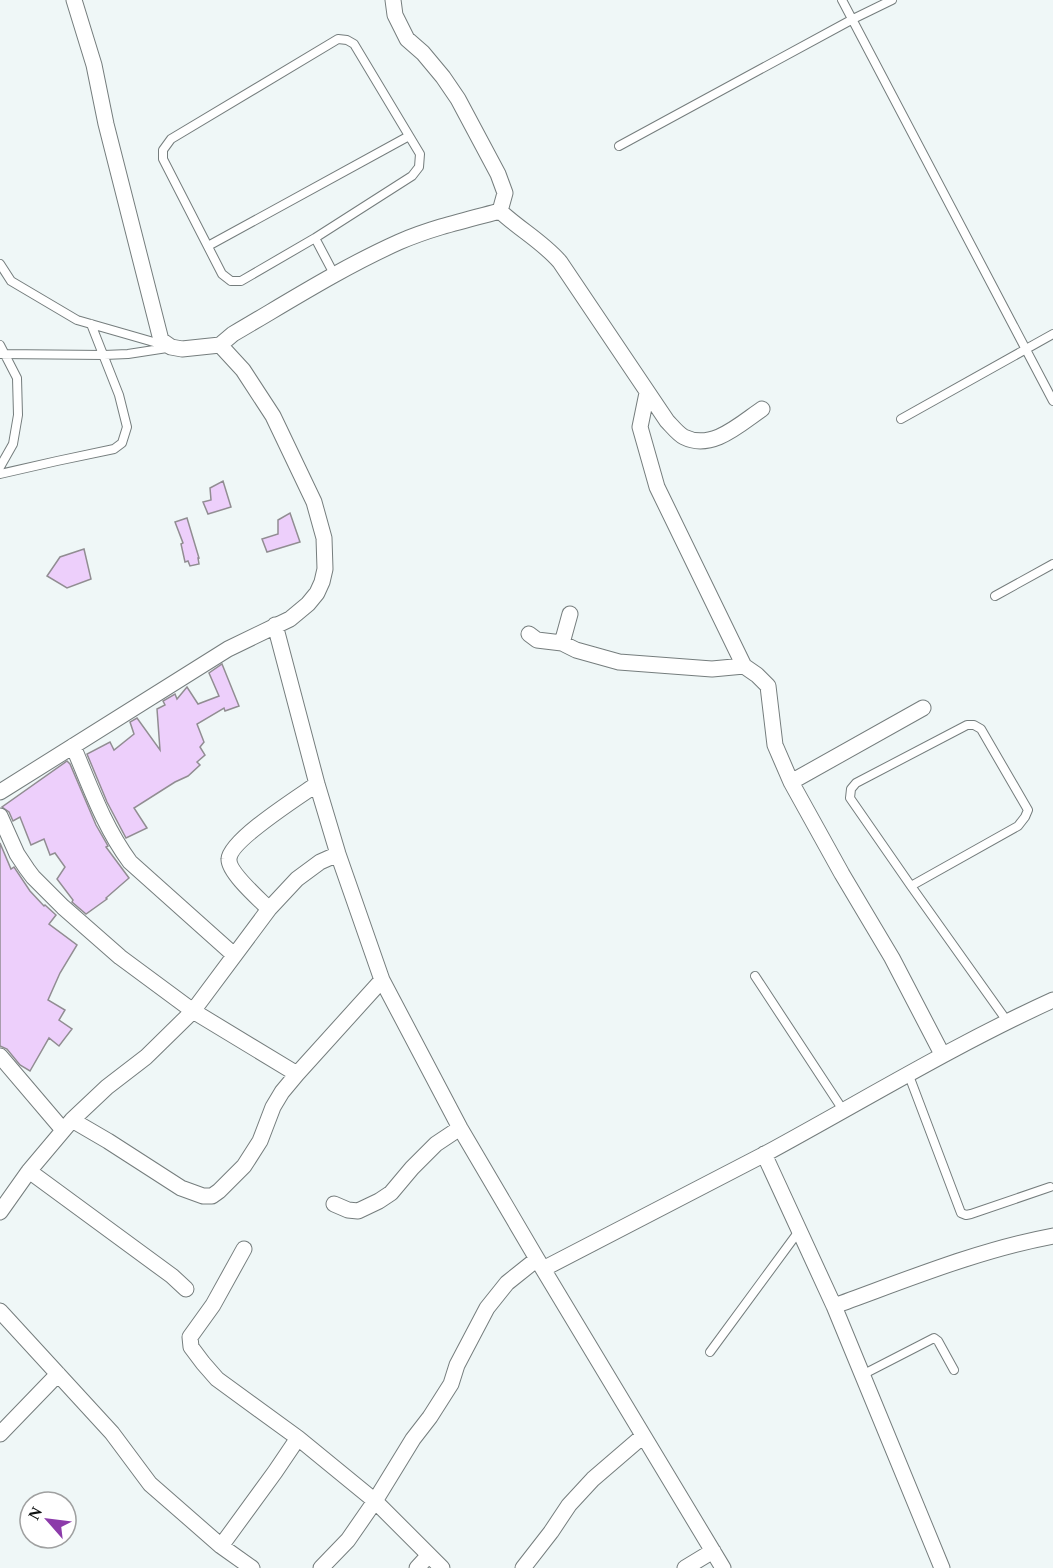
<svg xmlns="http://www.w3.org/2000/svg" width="1053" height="1568" font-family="'Times New Roman',serif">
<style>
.building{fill:#edcffb;stroke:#918d92;stroke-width:1.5}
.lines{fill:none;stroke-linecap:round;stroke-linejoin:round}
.lane-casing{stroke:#757d7d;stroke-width:10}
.street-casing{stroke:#757d7d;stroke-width:17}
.lane{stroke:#fff;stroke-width:8}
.street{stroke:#fff;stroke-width:15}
</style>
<rect width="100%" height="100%" fill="#eff7f7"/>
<path class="building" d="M223 481 231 507 208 514 203 502 211 500 210 488Z
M290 513 300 542 267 552 262 539 278 534V520Z
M187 518 199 558H198L199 564 190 566 188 561 185 562 181 544 183 543 175 522Z
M84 549 91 579 67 588 47 576 60 557Z
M222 664 239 706 225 711 224 708 197 724 204 742 200 747 205 755 197 762 200 765 188 776 175 782 134 808 147 828 126 838 107 802 87 754 110 742 114 750 134 734 130 722 137 718 160 750 157 709 165 705 163 701 175 694 177 699 187 687 198 704 219 696 209 673Z
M67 761 70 764 96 825 108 846 106 847 129 878 106 898 107 899 86 914 72 902 73 900 57 879 65 867 55 853 50 855 44 839 31 845 20 817 13 821 9 812 2 807Z
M0 843 11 869 14 867 30 891 44 906 45 905 56 915 49 924 77 945 60 973 48 1000 65 1010 59 1020 72 1029 59 1046 49 1038 30 1071 20 1065 7 1049 0 1046Z"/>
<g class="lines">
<defs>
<path id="lane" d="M842 0 1053 401
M338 39 347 40 354 44 420 154 419 167 412 176 315 238 241 281H231L222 274 163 159V150L171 139Z
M619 146 853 19 892 0
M315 238 334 274
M208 246 409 136
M0 264 11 281 77 320 164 345
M0 345 17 378 18 415 13 444 0 467
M0 354 104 355 128 354 167 348
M901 419 1053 334
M0 474 57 461 114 449 122 443 127 427 119 395 91 324
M995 596 1053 564
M911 886 1018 826 1025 817 1028 810 981 729 974 725H967L856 783 851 789 850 798 911 886 1007 1021
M755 976 843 1110
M908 1073 961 1213 966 1215 971 1214 1050 1187
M710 1352 799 1231
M862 1375 934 1338 938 1341 954 1370"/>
<path id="street" d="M74 0 94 65 106 124 161 340 171 347 182 349 220 345 233 334C288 302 341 268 399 242 431 228 466 220 500 211
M393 0 395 15 407 39 423 53 443 77 458 99 498 174 505 193 500 211
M500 211C519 229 543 242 560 262L667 421C672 426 678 434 684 437 712 451 740 424 762 409
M647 393 640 427 657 487 744 666
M570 614 562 643 576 650 619 662 712 669 744 666 757 675 768 686 775 745 791 782 842 874 892 958 942 1054
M275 625 317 784 338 854 382 980 460 1128 537 1259 723 1568
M529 634 537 640 562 643
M73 746C90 786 104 827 130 862L234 955
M791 782 923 708
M0 792 228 649 290 619 308 604 317 593 322 582 325 569 324 538 314 502 273 416 243 370 220 345
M0 816 17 854 27 869 33 877 63 907 120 957 193 1011 297 1074
M269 909C260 900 228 872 229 859 230 840 300 796 317 784
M0 1056 63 1130
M72 1120 108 1141 181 1188 203 1196H212L219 1191 244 1166 260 1141 273 1107 282 1092 297 1074 382 980
M764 1154 834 1306 942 1568
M29 1171 172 1276 186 1289
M334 1204 348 1210 358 1211 379 1201 391 1193 412 1168 436 1144 460 1128
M0 1212 29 1171 72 1120 107 1087 146 1057 193 1011 269 909 297 879 320 862 338 854
M244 1249 213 1305 190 1337 191 1347 203 1363 217 1379 298 1438 375 1501 442 1568
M543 1269C617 1231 691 1193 765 1154 861 1102 954 1045 1053 1000
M834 1306C906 1280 978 1250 1053 1236
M0 1311 112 1433 150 1484 221 1546 252 1568
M0 1434 58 1374
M221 1546 275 1472 298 1438
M321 1568 348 1540 375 1501 413 1439 430 1417 451 1384 457 1365 487 1308 507 1283 537 1259
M417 1568 428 1556
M523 1568 551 1532 569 1505 593 1479 643 1436
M685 1568 713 1551"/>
</defs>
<use href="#lane" class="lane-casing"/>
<use href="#street" class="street-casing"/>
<use href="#lane" class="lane"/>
<use href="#street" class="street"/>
</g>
<g transform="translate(48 1520) rotate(298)"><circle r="28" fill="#ffffff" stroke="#9fa0a0" stroke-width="1.5"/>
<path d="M0-4.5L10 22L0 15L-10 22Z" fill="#8c3baa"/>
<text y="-9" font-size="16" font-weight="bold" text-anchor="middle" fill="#0e1111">N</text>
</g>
</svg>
